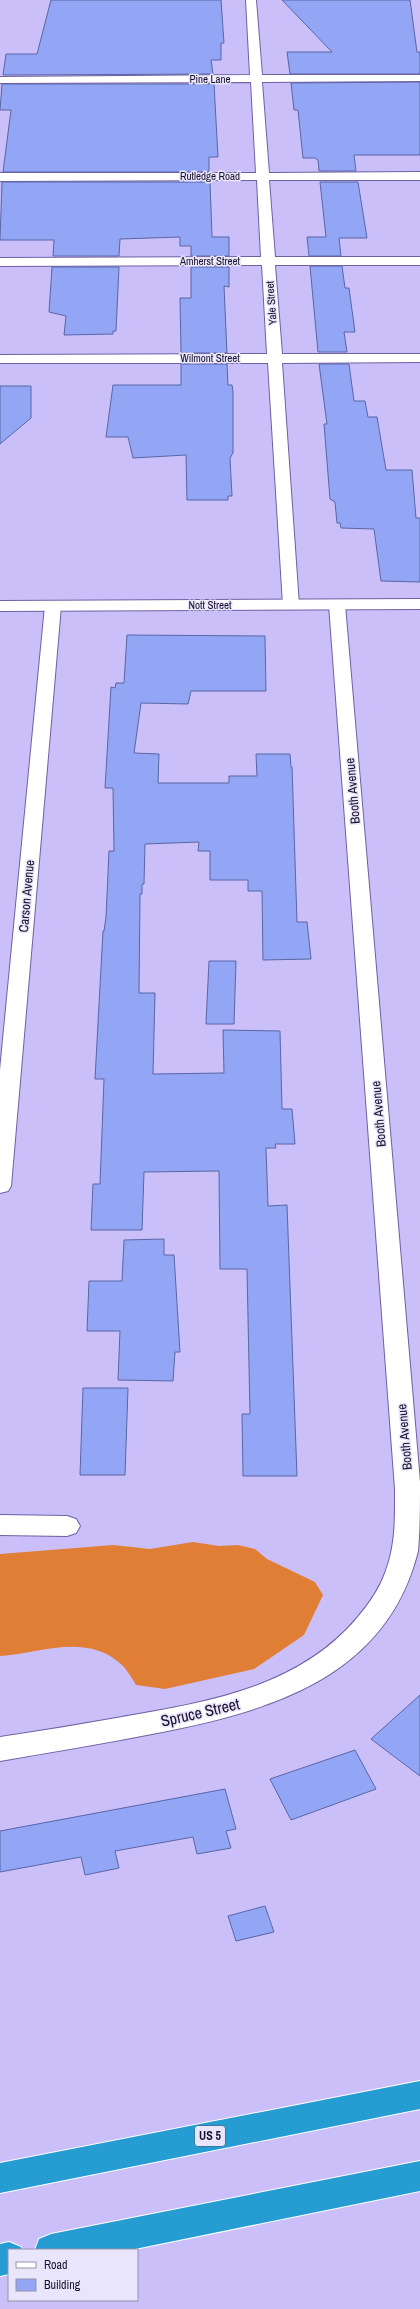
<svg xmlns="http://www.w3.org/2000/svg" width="420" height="2309" font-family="'Archivo Narrow',sans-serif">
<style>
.forest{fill:#e07e36}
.building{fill:#93a5f5;stroke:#5966a5}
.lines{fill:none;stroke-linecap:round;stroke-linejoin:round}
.minor-casing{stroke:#6f60a1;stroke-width:2}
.tertiary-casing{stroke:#6f60a1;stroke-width:2}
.motorway-casing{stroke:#fff;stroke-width:2}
.minor{fill:#fff;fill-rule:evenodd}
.tertiary{fill:#fff;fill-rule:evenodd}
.motorway{fill:#259dd2;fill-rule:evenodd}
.labels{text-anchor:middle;stroke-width:3;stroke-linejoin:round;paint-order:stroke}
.far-street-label{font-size:11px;fill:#19122c;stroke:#e9e6fc}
.shield{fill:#e9e6fc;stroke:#57526a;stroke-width:1}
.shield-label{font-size:12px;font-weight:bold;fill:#19122c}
.street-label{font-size:13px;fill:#19122c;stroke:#e9e6fc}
.near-street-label{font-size:16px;fill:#19122c;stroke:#e9e6fc}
</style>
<rect width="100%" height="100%" fill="#cabff9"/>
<path class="forest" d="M193 1542 219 1546 238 1545 255 1549 267 1559 315 1582 323 1595 304 1635 254 1669 165 1689 136 1685C132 1678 127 1670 122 1665 87 1632 41 1653 0 1656V1554L113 1545 150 1549Z"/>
<path class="building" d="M51 0H221L224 43H221V60H211L213 74 3 75 6 54H37Z
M282 0H410L417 52H420V74H290L287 52H332Z
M420 82V155H354L356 171H319L318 160 315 158H303L298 110H294L291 83Z
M2 84H214L218 157H209V172H3L11 110H0Z
M2 182H210L212 237H229V256H191V246H180V237L120 239 119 256H53L54 240H0Z
M320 182H358L367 238H339L341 256H309L307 237H326Z
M310 266H342L345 288H349L355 332H344L347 352H318Z
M52 267H119L116 331H113V334L64 335 66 316 49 312Z
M191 267H229V287L224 286 227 353H181L180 298H191Z
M181 364H227L228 385H232L233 391V453L230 458 232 496H228V500H187L186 455 133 458 128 437H106L113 385H181Z
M319 364H349L354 401H365L368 417H377L386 470H412L416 518H420V582L381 581 374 529 341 528 340 523H337L335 502 330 499 324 424H327Z
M0 386H31V418L0 444Z
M127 635 265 636 266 691H191L188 704 141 703 134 753 159 754 158 783H229V776H257L256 754H290L291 767H292L297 922H307L311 959 263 960 262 891H248V880H210V851H198L199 842 145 844 144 884H142V894H140L139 993H155L153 1074 224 1073 223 1030 280 1031 282 1109H292L295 1144H275L276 1148H266L268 1206 287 1205 297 1476H243L242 1414H250L247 1269H220L219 1171 144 1172 142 1230H91L93 1184H100L104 1079H95L103 931H104L106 917 109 851H114L113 788H105L111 687 115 688 116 683H124Z
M209 961H236L234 1024H206Z
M164 1239V1255H174L180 1352H175L173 1381 118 1380 120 1331H87L89 1281H122L124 1240Z
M83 1388H128L125 1475H80Z
M420 1695V1776L371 1739Z
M355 1750 376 1789 291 1820 270 1779Z
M225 1789 236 1829 226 1831 231 1848 197 1854 193 1837 115 1851 119 1868 85 1875 81 1857 0 1872V1831Z
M265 1906 274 1932 236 1941 228 1916Z"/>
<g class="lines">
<defs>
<path id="minor" d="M246 0H256L262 75H420V81L262 82 269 173 420 172V180H269L275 257H420V265H275L282 354H420V362L282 363 299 605 297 609H285L283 605 268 363H0V355L267 354 262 265 0 266V258L261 257 257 180 0 181V173H256L251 82 0 83V77L250 75Z
M337 600 343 601 345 605 420 1482C420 1504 420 1529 418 1551 386 1680 266 1712 152 1734 101 1744 51 1752 0 1761V1737C41 1731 82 1724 122 1717 207 1702 298 1688 357 1618 368 1605 379 1590 385 1573 396 1545 395 1518 395 1489L329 605 331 601Z
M53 601 59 602 61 606 11 1186 8 1191 0 1193V1070L45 606 47 602Z
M0 1515 67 1516 76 1519 80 1526 76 1533 67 1536 0 1535Z"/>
<path id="tertiary" d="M420 599V609L0 611V601Z"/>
<path id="motorway" d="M420 2081V2109L0 2193V2163Z
M420 2161V2191L130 2250H35L39 2239 51 2234Z
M9 2242 21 2247 22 2250H9V2274L0 2276V2244Z"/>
</defs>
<use href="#minor" class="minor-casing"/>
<use href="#tertiary" class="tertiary-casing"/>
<use href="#motorway" class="motorway-casing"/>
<use href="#minor" class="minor"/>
<use href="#tertiary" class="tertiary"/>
<use href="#motorway" class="motorway"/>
</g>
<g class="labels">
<g class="far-street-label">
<text x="210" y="83">Pine Lane</text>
<text x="210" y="180">Rutledge Road</text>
<text x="210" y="265">Amherst Street</text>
<text transform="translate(271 303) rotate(-94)" y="4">Yale Street</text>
<text x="210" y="362">Wilmont Street</text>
<text x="210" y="609">Nott Street</text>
</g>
<rect class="shield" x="195" y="2126" width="30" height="20" rx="3"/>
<g class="shield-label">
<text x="210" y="2140">US 5</text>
</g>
<g class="street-label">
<text transform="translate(352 791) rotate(-95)" y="5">Booth Avenue</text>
<text transform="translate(26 896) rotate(-85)" y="5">Carson Avenue</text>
<text transform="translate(378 1114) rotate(-95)" y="5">Booth Avenue</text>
<text transform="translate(404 1437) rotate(-95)" y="5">Booth Avenue</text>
</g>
<g class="near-street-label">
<text transform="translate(200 1712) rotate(-13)" y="6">Spruce Street</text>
</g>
</g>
<rect x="8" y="2249" width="130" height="52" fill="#e9e6fc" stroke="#9691a9"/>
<rect x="16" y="2262" width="20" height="6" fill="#ffffff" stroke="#9691a9"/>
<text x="44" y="2269" font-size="12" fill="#19122c">Road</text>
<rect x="16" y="2279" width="20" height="12" fill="#93a5f5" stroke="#9691a9"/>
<text x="44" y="2289" font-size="12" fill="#19122c">Building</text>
</svg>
